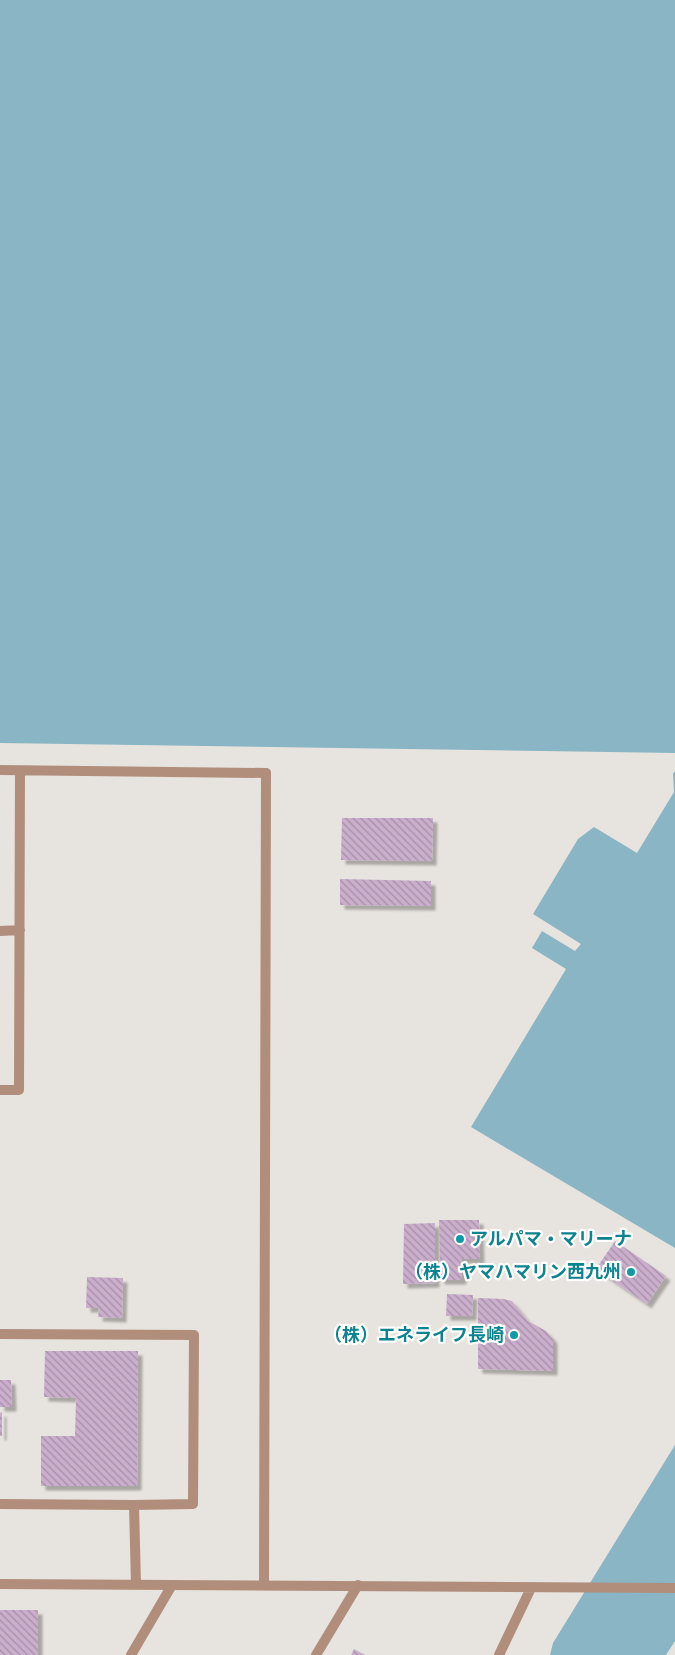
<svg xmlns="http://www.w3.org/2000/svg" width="675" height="1655" font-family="Inter,'Noto Sans JP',sans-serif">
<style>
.water{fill:#8ab5c5}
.building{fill:url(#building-back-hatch);filter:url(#shadow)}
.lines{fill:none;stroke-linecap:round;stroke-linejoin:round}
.minor{stroke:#b18e7b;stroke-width:10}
.tertiary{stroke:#b18e7b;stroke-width:10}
.culture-dot{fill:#0f9aa8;stroke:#fff;stroke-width:2}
.labels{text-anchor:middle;stroke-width:4.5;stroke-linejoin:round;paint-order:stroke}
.culture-label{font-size:18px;font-weight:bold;fill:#0d838f;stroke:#fff;text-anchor:end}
</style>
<defs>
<pattern id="building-back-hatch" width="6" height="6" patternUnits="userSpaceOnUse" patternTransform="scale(1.25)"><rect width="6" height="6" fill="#caaecc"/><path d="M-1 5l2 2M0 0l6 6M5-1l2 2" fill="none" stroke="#a58fa7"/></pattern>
<filter id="shadow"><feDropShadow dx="4.5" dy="4.5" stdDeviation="1" flood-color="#0004"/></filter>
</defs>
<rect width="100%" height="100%" fill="#e7e3de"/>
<path class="water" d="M0 0H675V753L0 743Z
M675 771V1248L471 1127 566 969 532 948 542 931 575 951 581 944 533 914 578 839 594 827 637 853 674 792 673 774Z
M675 1445V1641L666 1655H550L553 1643Z"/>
<path class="building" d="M342 818H433L432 861 341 860Z
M340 879 431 881V906L340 905Z
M439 1220H479L480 1259H462V1280H440Z
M435 1223V1283L403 1284 404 1224Z
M615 1241 666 1276 647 1304 596 1269Z
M87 1277 123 1278 122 1318 98 1317 99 1308H86Z
M447 1294 473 1295 472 1316H446Z
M478 1298 503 1299 512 1301 528 1321 546 1331 553 1339V1371L478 1369Z
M45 1351H138L137 1486H41V1436H75L76 1398 44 1397Z
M0 1380H11L12 1407H0Z
M2 1412V1436H0V1413Z
M0 1610H38V1655H0Z
M354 1649 365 1655H351Z"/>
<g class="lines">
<path class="minor" d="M264 1585 266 773
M131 1655 172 1585
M316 1655 358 1585"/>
<path class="tertiary" d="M0 770 266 773
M0 931 20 930
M0 1090H19L20 771
M0 1334 194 1335 193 1504 134 1505 136 1585
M0 1504 134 1505
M0 1584 675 1588
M499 1655 531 1588"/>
</g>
<g class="culture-dot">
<circle cx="460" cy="1239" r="5"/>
<circle cx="631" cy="1272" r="5"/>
<circle cx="514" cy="1335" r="5"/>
</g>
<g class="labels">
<g class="culture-label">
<text x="470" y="1245" text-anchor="start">アルパマ・マリーナ</text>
<text x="621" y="1278">（株）ヤマハマリン西九州</text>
<text x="504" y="1341">（株）エネライフ長崎</text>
</g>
</g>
</svg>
